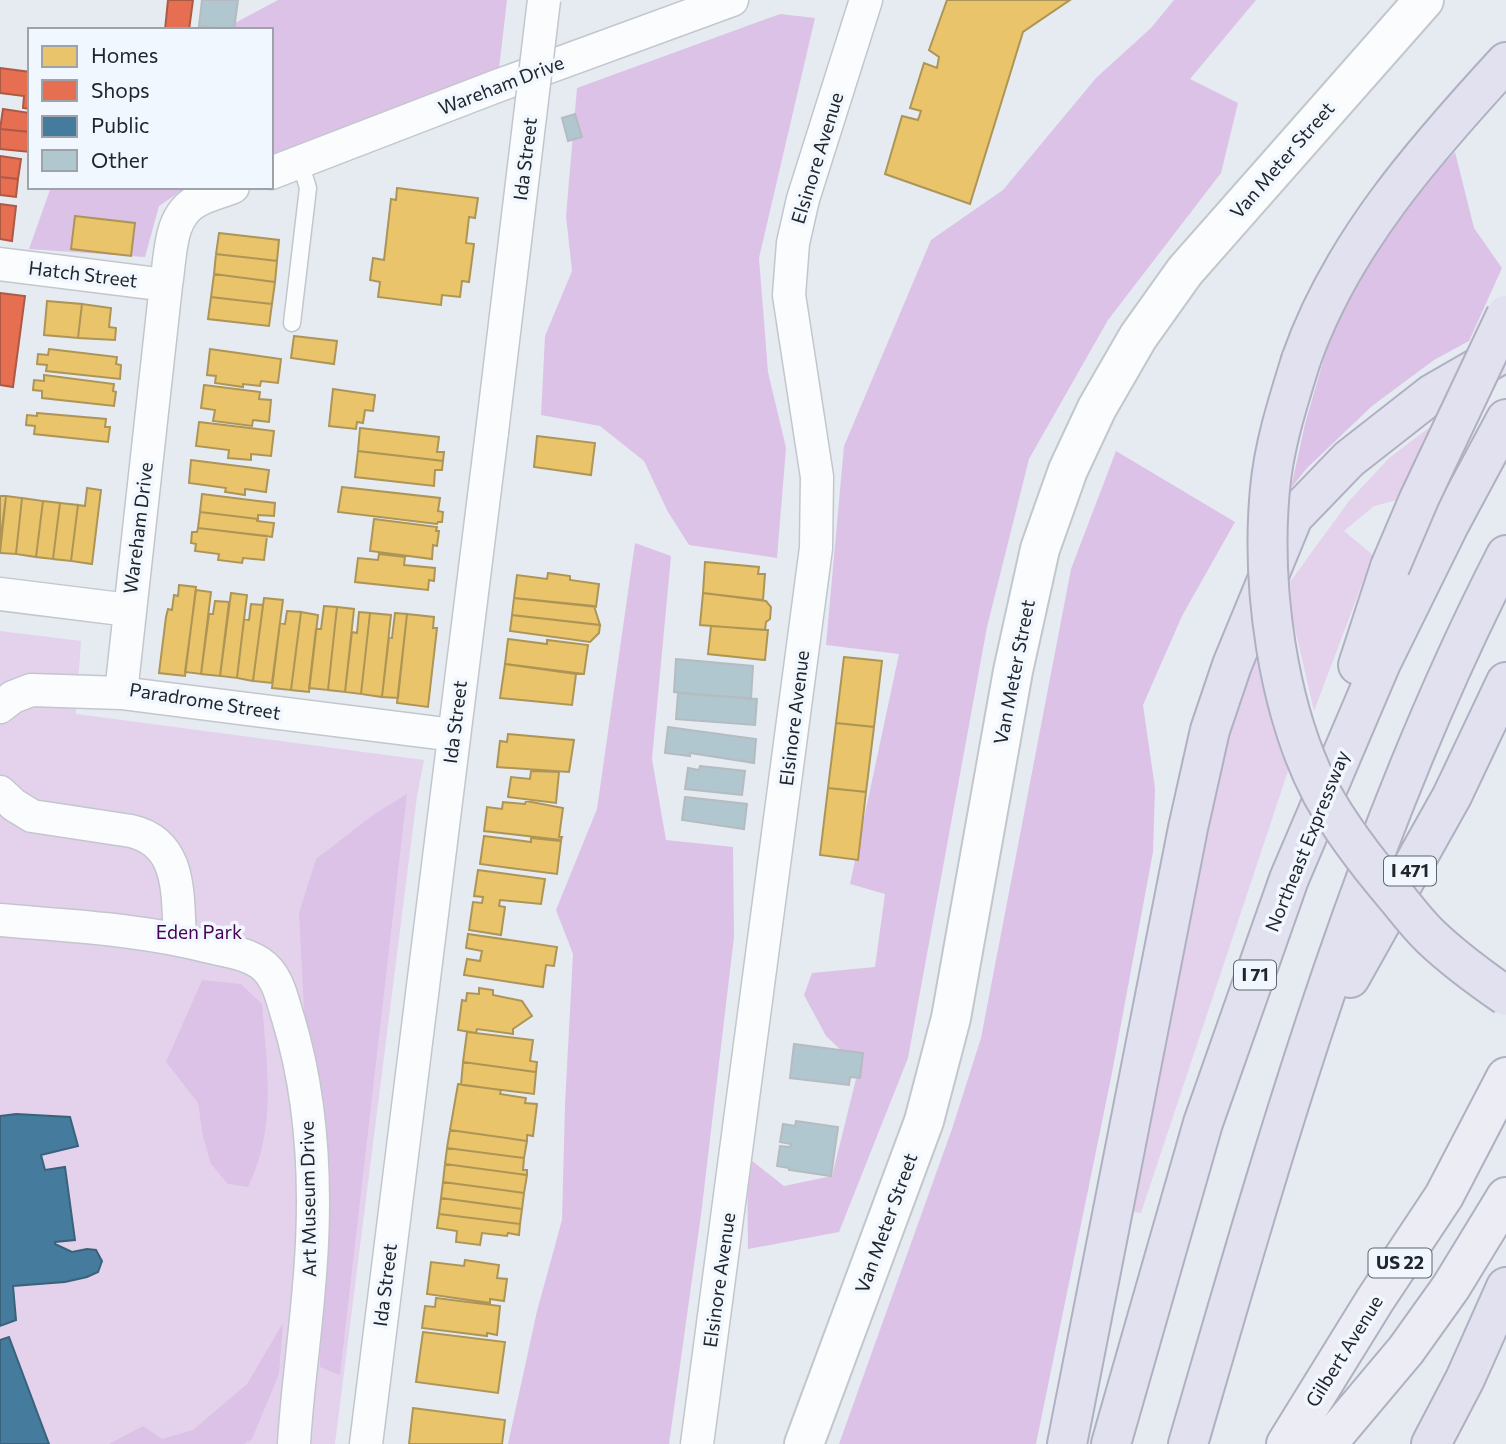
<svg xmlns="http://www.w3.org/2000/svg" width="1506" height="1444" font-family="Commissioner,sans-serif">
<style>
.green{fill:#e4d2ed}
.forest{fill:#ddc2e7}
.homes{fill:#e9c46a;stroke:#ad9557;stroke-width:2}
.shops{fill:#e76f51;stroke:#ac5946;stroke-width:2}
.public{fill:#457b9d;stroke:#3a627b;stroke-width:2}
.building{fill:#b0c7cf;stroke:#b5bbc0;stroke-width:2}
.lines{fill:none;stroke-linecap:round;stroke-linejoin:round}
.lane-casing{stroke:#c2c7cd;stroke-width:19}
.street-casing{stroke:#c2c7cd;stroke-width:35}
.secondary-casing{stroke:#c2c7cd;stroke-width:42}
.primary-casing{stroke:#afb0c1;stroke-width:42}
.highway-casing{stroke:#afb0c1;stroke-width:42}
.lane{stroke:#fbfcfd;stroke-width:16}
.street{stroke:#fbfcfd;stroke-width:32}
.secondary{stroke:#fbfcfd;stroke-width:38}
.primary{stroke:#ececf4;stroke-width:38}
.highway{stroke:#e2e1ef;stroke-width:38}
.street-bridge-casing{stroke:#c2c7cd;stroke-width:35;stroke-linecap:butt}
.highway-bridge-casing{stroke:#afb0c1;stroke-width:42;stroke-linecap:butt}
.street-bridge{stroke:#fbfcfd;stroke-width:32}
.highway-bridge{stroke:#e2e1ef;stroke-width:38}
.labels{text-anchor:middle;stroke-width:7;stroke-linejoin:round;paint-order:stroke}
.shield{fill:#f0f7ff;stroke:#60656b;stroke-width:2}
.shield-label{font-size:18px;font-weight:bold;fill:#22262b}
.street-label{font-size:19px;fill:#22262b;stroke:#f0f7ff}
.park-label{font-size:19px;fill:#480152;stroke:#f0f7ff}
</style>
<rect width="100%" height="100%" fill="#e5ebf1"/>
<path class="green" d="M1430 427 1397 500 1374 506 1344 531 1373 555 1314 711 1293 620 1290 582 1349 501 1389 458Z
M0 631 81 641 76 714 424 760 417 796 335 1444H0Z
M1256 649 1267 690 1291 762 1141 1213 1127 1211 1232 719Z"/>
<path class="forest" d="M278 0H507L498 77 271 156V30H222Z
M1174 0H1256L1190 79 1238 103 1221 173 1108 320 1029 459 987 627 908 1058 839 1232 748 1249 747 1157 784 1186 832 1176 859 1067 826 1036 804 995 812 973 875 967 885 894 850 884 899 654 826 645 844 446 931 240 1003 190 1096 78 1151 28Z
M780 14 815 18 759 258 768 372 786 448 777 558 689 545 668 512 644 461 600 426 541 415 545 336 572 271 566 216 577 88Z
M1455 152 1474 228 1502 268 1469 341 1434 360 1372 406 1307 468 1291 488 1305 424 1337 313 1373 254 1430 178Z
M51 187H187L159 206 145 257 29 249Z
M1116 451 1235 522 1182 616 1143 705 1155 788 1153 852 1111 1078 1036 1444H839L952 1129 981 1038 1071 569Z
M635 543 671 556 652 759 666 840 733 847 734 937 701 1215 669 1444H508L537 1311 562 1220 565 1104 573 954 556 910 597 809Z
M407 794 340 1375 320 1367 319 1317 328 1153 304 1010 299 913 316 859 373 815Z
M202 980 241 984 262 1004C267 1068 277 1127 248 1187L228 1184 211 1164 203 1136 198 1103 166 1062Z
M283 1323 279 1374 252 1439 244 1444H109L143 1426 162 1439 193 1430 247 1384Z"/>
<path class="homes" d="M947 0H1070L1023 32 970 204 885 174 902 116 918 120 921 111 910 108 924 63 937 68 939 57 929 50Z
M397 188 478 198 475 218 469 217 466 243 474 244 469 282 462 281 460 297 442 295 441 305 378 297 380 282 370 280 373 258 384 260 391 199 396 200Z
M75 216 135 223 131 256 71 249Z
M219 233 279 240 277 261 216 254Z
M216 254 277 261 275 282 214 274Z
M214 274 275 282 272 304 211 297Z
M211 297 272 304 269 326 208 319Z
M47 301 82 304 78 338 44 335Z
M82 304 111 308 109 327 116 328 115 340 78 338Z
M294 336 337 341 334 364 291 358Z
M49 349 117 357 116 364 121 365 120 379 46 371 47 365 37 364 38 354 48 355Z
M210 349 281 359 278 383 261 381 260 386 243 384V387L215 383 216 376 207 375Z
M44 375 114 384 113 391 116 392 114 406 42 398V391L33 390 34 380 44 381Z
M204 385 260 392 259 399 271 400 269 422 253 420 252 426 213 421 215 410 201 408Z
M333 389 375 395 373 411 365 410 363 423 357 422 356 429 329 426Z
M37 413 106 419 105 427H110L108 442 34 434 35 426 26 425 27 415 37 416Z
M199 422 274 431 271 456 251 454V460L228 458 229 450 196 446Z
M360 428 439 437 437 452H444L443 461 358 451Z
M537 436 595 443 591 475 534 467Z
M358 451 443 461 442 470H435L434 486 355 477Z
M191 460 269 470 266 492 245 489V495L225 492 226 488 189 483Z
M342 487 440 498 438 511 443 512 442 522H438L437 524 338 512Z
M87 488 101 490 92 564 71 561 78 505 85 506Z
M202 494 275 503 274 516 258 515V519L200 512Z
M0 496H6L0 544Z
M6 496 22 498 16 554 0 553Z
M22 498 43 501 36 557 16 554Z
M43 501 60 503 53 559 36 557Z
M60 503 78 505 71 561 53 559Z
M200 512 258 519 257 521 274 523 272 537 198 528Z
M374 519 437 527 436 531H439L437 546 433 545 432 559 370 551Z
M198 528 267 536 264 560 243 558 242 563 218 560 219 554 195 551 196 544 191 543 192 532H197Z
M379 554 405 557 404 565 435 568 434 581 429 580 428 590 355 582 358 558 378 560Z
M705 562 759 567 758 574H765L763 600 703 593Z
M548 573 570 576V580L599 584 596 607 514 598 517 575 547 579Z
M179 585 196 587 185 676 159 673 166 617 168 609 172 610 174 595 178 596Z
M196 590 211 592 201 674 185 672Z
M231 593 247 595 237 678 220 676Z
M703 593 766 601 771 607 770 619 766 622 765 630 700 625Z
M264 598 283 600 272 683 253 681Z
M514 598 594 606 600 625 512 615Z
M215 601 229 602 220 676 201 674 209 614H213Z
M251 604 263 605 253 681 237 678 244 619 249 620Z
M324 606 337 607 328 690 309 688 316 629H321Z
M337 607 354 609 345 692 328 690Z
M287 611 301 612 291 690 272 688 280 623 285 624Z
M301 612 318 615 309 692 291 690Z
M359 612 370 613 361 694 345 692 352 632 357 633Z
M370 613 391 615 382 697 361 694Z
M395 613 407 614 398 698 382 697 389 637 392 638Z
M407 614 434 617 433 628H437L428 707 397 703Z
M512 615 600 625 599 633 590 642 510 631Z
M711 626 768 630 765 660 708 654Z
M508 639 547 644V640L588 645 584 674 505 664Z
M844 657 882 661 874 727 836 723Z
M505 664 576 674 572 705 500 698Z
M836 723 874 727 866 792 828 788Z
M508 734 574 740 569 772 497 767 500 741 507 742Z
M531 771 559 772 556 803 508 797 511 777 530 779Z
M828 788 866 792 858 860 820 855Z
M526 801 563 808 559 837H562L561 840 484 831 487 807 502 809 503 802 525 804Z
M484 836 531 842V838L561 841 557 874 480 864Z
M478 870 545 879 541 904 500 900 499 906 505 907 501 935 469 930 473 902 482 903 483 897 474 896Z
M468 934 557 947 554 966 546 965 543 987 464 975 467 959 480 961 482 951 466 948Z
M479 988 493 990V995L522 1001 532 1016 513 1029V1034L477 1029 476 1033 458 1030 462 1000 466 1001 467 993 479 994Z
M467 1032 533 1040 530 1061 537 1062 536 1072 463 1062Z
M463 1062 536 1072 534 1094 461 1085Z
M458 1084 501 1090 500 1094 526 1098 525 1103 537 1104 533 1136 527 1135V1141L450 1130Z
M450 1130 527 1141 524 1158 447 1148Z
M447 1148 524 1158 523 1170H527V1175L445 1164Z
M445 1164 527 1175 524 1193 443 1182Z
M443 1182 524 1193 522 1209 441 1198Z
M441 1198 522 1209 520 1224 439 1214Z
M439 1214 520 1224 519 1235 508 1233 507 1236 482 1233 480 1245 456 1242 457 1231 437 1228Z
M465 1260 499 1265 497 1278 507 1279 504 1301 490 1299V1303L427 1294 431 1262 464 1266Z
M436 1298 500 1306 497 1335 487 1333V1336L422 1328 425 1306 435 1307Z
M423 1332 505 1342 498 1393 416 1382Z
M413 1408 505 1420 502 1444H409Z"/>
<path class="shops" d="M168 0H193L189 30H165Z
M0 68 30 72V109L23 108 24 96 0 93Z
M3 109 30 113V132L0 129Z
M0 129 30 132V152L0 149Z
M0 156 21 159 18 179 0 177Z
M0 177 18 179 16 197 0 195Z
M0 204 16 206 12 241 0 239Z
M0 293 25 296 13 387 0 385Z"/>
<path class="public" d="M16 1114 70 1117 78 1146 41 1155 45 1170 65 1167 75 1240 55 1242V1244L72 1252 87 1249 96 1250 102 1261 98 1272 87 1277 65 1282 13 1286 16 1320 0 1326V1116Z
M9 1337 49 1444H0V1340Z"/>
<path class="building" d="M202 0H238L234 30 199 26Z
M575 114 582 137 568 141 562 118Z
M676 659 753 666 751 699 674 692Z
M678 693 757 699 755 725 676 719Z
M668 727 756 739 754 763 690 753V756L665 753Z
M700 766 745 771 742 795 685 789 688 768 699 770Z
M685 797 747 804 744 829 682 820Z
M794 1044 863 1053 860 1078 850 1077 849 1085 790 1078Z
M796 1121 838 1127 831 1176 789 1170V1168L777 1166 780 1146 790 1147 791 1144 780 1142 783 1124 795 1126Z"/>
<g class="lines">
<defs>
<path id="lane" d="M292 323 308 188 300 162"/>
<path id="street" d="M271 173 497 86 732 0
M0 264 166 285
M0 594 129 610
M121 693 166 285C171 257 168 216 197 201 208 195 221 192 233 187
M0 707 13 697 31 690 121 693 454 735
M0 792 14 805 32 816 131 831C183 843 177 896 180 938
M0 920C70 926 141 929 210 947 227 951 245 953 260 963 278 975 282 999 288 1018 314 1103 317 1198 309 1286 305 1339 297 1391 294 1444
M366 1444 492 432
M697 1444 816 548 817 477 789 295 793 243 803 199 866 0"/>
<path id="secondary" d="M804 1444 924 1121 951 1018 1013 671 1040 549 1068 470 1097 408 1138 337 1185 271 1424 0"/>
<path id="primary" d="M1286 1444 1375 1300 1444 1196 1506 1077
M1327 1444 1406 1350 1451 1287 1506 1197"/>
<path id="highway" d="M1301 360C1341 245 1425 150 1506 62
M1358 665 1390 567
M1350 978 1452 796 1506 682
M1067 1444 1188 828 1210 730 1232 665 1293 517 1349 459 1432 394 1498 356
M1111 1444 1203 1123 1289 879 1381 663 1449 525 1506 419
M1188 1444C1276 1142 1362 835 1506 555
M1431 1444 1465 1379 1506 1287"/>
</defs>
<use href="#lane" class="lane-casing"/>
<use href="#street" class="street-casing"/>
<use href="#secondary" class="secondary-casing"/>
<use href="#primary" class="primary-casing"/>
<use href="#highway" class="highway-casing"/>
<use href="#lane" class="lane"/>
<use href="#street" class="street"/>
<use href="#secondary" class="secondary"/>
<use href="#primary" class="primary"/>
<use href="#highway" class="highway"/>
<defs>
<path id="street-bridge" d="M492 432 544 0"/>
<path id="highway-bridge" d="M1301 360C1288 402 1274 445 1270 489 1261 585 1277 708 1322 794 1342 830 1366 861 1393 893 1405 907 1417 924 1431 937 1454 959 1480 978 1506 996
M1390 567 1419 499 1506 315"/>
</defs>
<use href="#street-bridge" class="street-bridge-casing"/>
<use href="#highway-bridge" class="highway-bridge-casing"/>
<use href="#street-bridge" class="street-bridge"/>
<use href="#highway-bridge" class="highway-bridge"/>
</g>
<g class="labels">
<g class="shield">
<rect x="1384" y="856.5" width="52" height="29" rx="5"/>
<rect x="1234" y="960.5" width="42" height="29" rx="5"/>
<rect x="1368.5" y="1248.5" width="63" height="29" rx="5"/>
</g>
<g class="shield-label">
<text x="1410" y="877">I 471</text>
<text x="1255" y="981">I 71</text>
<text x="1400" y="1269">US 22</text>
</g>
<g class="street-label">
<text transform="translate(501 85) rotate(-21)" y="7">Wareham Drive</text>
<text transform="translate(817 158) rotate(-73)" y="7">Elsinore Avenue</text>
<text transform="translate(525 159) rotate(-83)" y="7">Ida Street</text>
<text transform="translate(1282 160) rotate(-49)" y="7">Van Meter Street</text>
<text transform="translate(83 274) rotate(7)" y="7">Hatch Street</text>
<text transform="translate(138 528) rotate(-83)" y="7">Wareham Drive</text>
<text transform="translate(1014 672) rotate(-79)" y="7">Van Meter Street</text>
<text transform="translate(205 701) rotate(9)" y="7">Paradrome Street</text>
<text transform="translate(794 718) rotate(-83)" y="7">Elsinore Avenue</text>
<text transform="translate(455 722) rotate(-83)" y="7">Ida Street</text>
<text transform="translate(1307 841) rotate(-68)" y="7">Northeast Expressway</text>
<text transform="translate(308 1199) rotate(-91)" y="7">Art Museum Drive</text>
<text transform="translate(886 1223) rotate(-70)" y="7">Van Meter Street</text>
<text transform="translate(719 1280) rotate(-82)" y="7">Elsinore Avenue</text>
<text transform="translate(385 1285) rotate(-83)" y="7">Ida Street</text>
<text transform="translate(1344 1351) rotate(-58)" y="7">Gilbert Avenue</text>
</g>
<g class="park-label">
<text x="199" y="939">Eden Park</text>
</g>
</g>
<rect x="28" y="28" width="245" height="161" fill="#f0f7ff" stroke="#9ea3aa" stroke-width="2"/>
<rect x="42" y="46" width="35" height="21" fill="#e9c46a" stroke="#9ea3aa" stroke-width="2"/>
<text x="91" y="63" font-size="21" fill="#22262b">Homes</text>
<rect x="42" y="80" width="35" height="21" fill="#e76f51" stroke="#9ea3aa" stroke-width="2"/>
<text x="91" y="98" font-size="21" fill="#22262b">Shops</text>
<rect x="42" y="116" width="35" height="21" fill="#457b9d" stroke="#9ea3aa" stroke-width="2"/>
<text x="91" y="133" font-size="21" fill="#22262b">Public</text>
<rect x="42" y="150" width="35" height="21" fill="#b0c7cf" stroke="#9ea3aa" stroke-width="2"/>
<text x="91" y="168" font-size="21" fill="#22262b">Other</text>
</svg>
